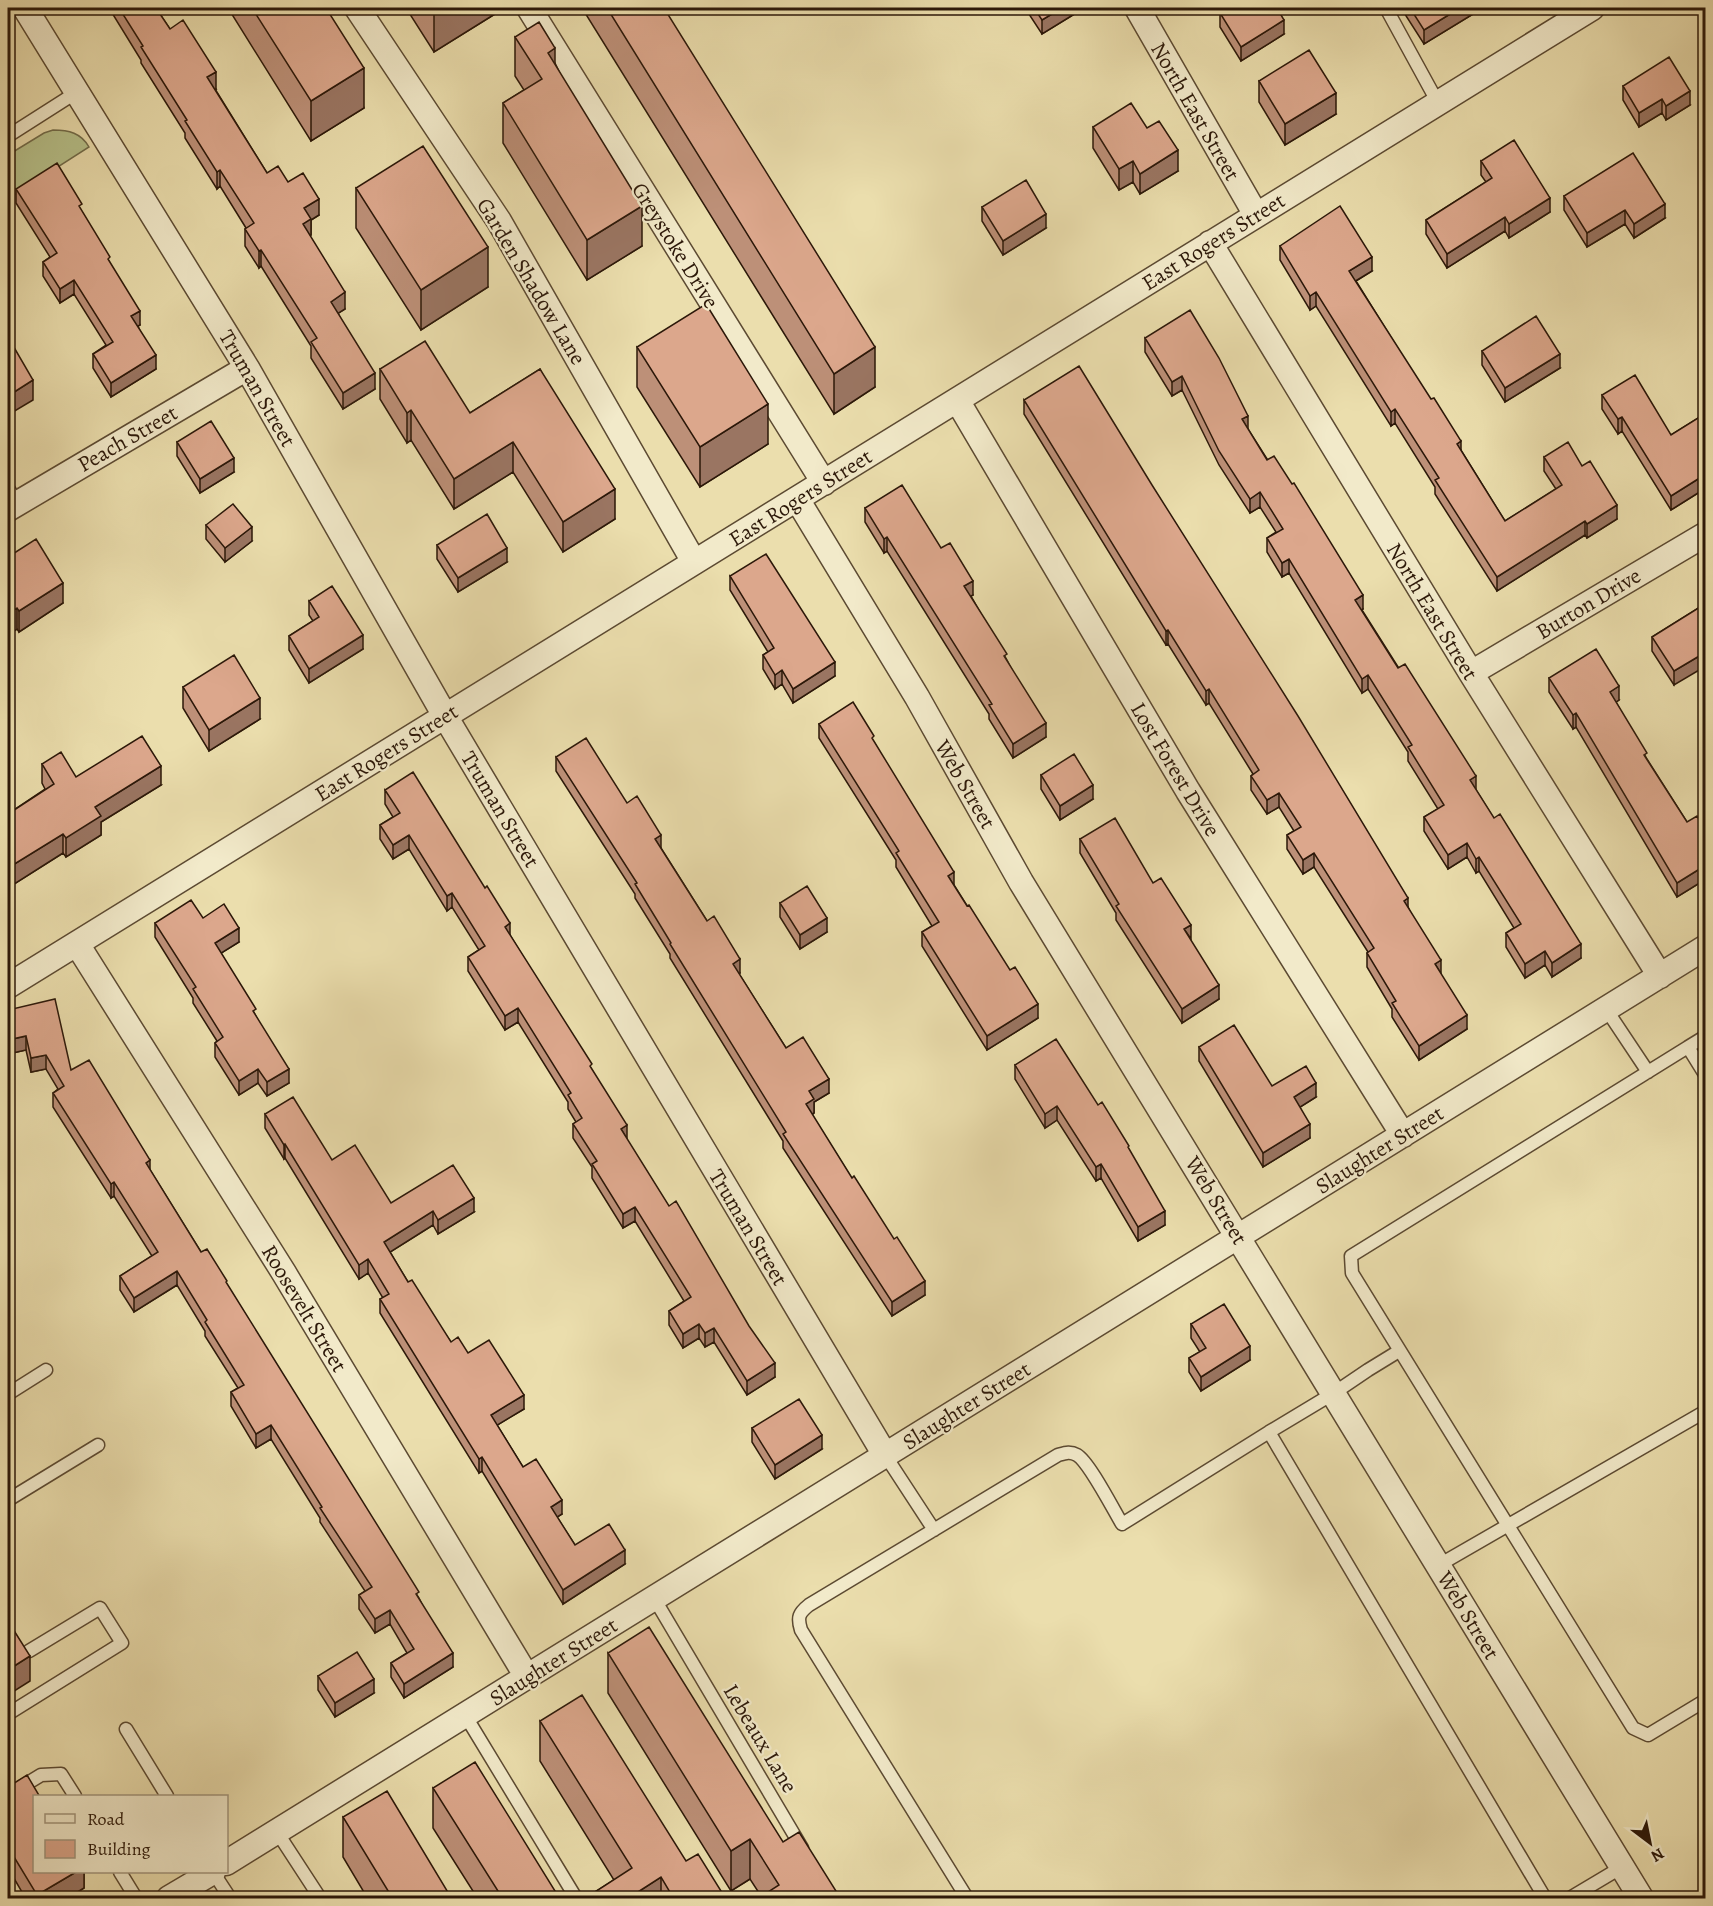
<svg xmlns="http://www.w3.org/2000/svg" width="1713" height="1906" font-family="Alegreya,serif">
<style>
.green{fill:#b7c18a;stroke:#726c4a;stroke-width:1.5}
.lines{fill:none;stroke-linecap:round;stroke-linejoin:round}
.lane-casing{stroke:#5c4a32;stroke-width:15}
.street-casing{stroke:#5c4a32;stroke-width:27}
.lane{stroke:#f2eaca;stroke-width:12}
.street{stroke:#f2eaca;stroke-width:24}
.wall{fill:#bd9078;stroke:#2c1809;stroke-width:1.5}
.shaded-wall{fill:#9a7562;stroke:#2c1809;stroke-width:1.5}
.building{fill:#dca78c;stroke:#2c1809;stroke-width:1.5}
.labels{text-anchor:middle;stroke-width:4.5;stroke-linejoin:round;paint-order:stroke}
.street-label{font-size:22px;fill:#2c1809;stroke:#f2eaca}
</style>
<rect width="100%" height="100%" fill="#ebdead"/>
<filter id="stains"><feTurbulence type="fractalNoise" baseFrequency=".00333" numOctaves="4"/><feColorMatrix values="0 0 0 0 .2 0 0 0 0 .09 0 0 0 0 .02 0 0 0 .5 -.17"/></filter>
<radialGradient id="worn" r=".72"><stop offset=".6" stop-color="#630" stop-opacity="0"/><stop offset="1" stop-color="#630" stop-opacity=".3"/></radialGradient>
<path class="green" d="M53 130C69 130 81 133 89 147L8 199V155L44 133Z"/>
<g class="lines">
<defs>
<path id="lane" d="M1386 8 1438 103
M8 136 77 92
M8 488 17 503
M1606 1009 1648 1072
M1688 1047 1706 1036
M1706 1076 1688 1047 1351 1256 1352 1273 1633 1728 1648 1735 1706 1700
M1399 1351 1368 1370 1334 1393 1269 1432 1545 1898
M8 1394 46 1370
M885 1455 934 1530
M8 1500 98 1445
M1439 1565 1706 1411
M654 1598 802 1848
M8 1714 122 1643 100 1608 29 1651
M465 1715 576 1898
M126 1729 167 1796
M8 1795 41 1775 61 1774 75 1796
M277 1832 320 1898
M120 1872 136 1898
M213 1872 230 1898
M967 1898 801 1630C797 1617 799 1613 809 1605L1058 1455C1065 1453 1070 1451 1077 1455 1089 1462 1113 1509 1122 1524L1269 1432
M1570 1898 1622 1867"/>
<path id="street" d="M25 8 247 368 445 716 885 1455
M357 8 499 221 694 562
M529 8 824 483
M1137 8 1256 215
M1210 243 1471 673 1660 976
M957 400 1188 791 1403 1135
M797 499 917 697 1021 882 1641 1898
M8 509 247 368
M1471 673 1706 534
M77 944 284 1273 527 1677
M8 986 1592 8
M226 1863 1706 947
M169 1898 213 1872"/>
</defs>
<use href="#lane" class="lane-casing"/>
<use href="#street" class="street-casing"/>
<use href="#lane" class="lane"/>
<use href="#street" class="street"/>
</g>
<path class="wall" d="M109 8H156L170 29 216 89H215L267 173 288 182 319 215 311 220V235L310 236 345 309 338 313 375 389 343 409 311 358V346L261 266 259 268 245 246V229L246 228 220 186 217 189 185 138V133L141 63V60Z
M228 8H326L364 108 311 141Z
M406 8H503V9L434 52Z
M582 8H664L875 387 834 414Z
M1025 8H1081V10L1042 34Z
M1401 8H1483L1424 44Z
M1220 13 1284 34 1241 61 1220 27Z
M515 37 555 63 642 246 587 280 503 143V103L524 90 515 76Z
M1259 81 1336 114 1285 145 1259 102Z
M1623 86 1690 105 1666 120 1662 113 1639 127 1623 100Z
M1093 127 1178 171 1140 194 1133 182 1119 190 1093 148Z
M1481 161 1550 212 1509 238 1505 231 1447 268 1426 234V220L1486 182 1481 175Z
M356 188 488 287 421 330 356 228Z
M16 189 82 212 110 263 140 325 138 326 156 369 111 397 93 368V354L106 345 74 294 60 303 43 276V262L50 257 16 203Z
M1564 196 1665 218 1634 238 1625 224 1587 247 1564 210Z
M982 207 1046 228 1003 255 982 221Z
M1280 246 1372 271 1356 281 1505 521 1556 489 1544 471V457L1617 519 1587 538 1585 535 1497 591 1435 494V487L1395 423 1391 426 1316 306 1310 310 1280 260Z
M1145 338 1248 429 1363 609 1362 610 1476 790 1581 958 1552 977 1545 965 1525 978 1506 947V933L1514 928 1479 871 1476 873 1467 857 1448 869 1424 831V817L1438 809 1408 761V752L1368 689 1362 693 1289 573 1282 577 1267 552V538L1276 532 1260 507 1250 513 1219 465 1182 390 1172 396 1145 352Z
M637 347 768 444 700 487 637 387Z
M1482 351 1560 368 1505 402 1482 365Z
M380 369 470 413 540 369 615 519 563 552 513 472 454 509 411 440 407 443 380 399Z
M1602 395 1671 435 1706 413V488L1671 510 1622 431 1618 434 1602 409Z
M1024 400 1408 907 1467 1029 1419 1060 1392 1017V1009L1367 967V953L1368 952 1314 867 1303 874 1287 849V835L1294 831 1279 807 1267 814 1251 790V776L1253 774 1209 703 1206 705 1168 644 1166 645 1024 414Z
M177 442 234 472 200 493 177 456Z
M865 508 941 548 973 595 971 596 1007 660 1046 737 1013 758 989 719V714L887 551 884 553 865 522Z
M206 525 252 541 225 562 206 539Z
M437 545 507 562 458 592 437 559Z
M8 557 63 603 19 632 17 629 8 635Z
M730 576 835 676 793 703 782 684 775 689 763 669V655L768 652 730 590Z
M309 601 363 649 309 683 289 650V636L313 621 309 615Z
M1700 607 1674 685 1652 651V637Z
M1549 678 1619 700 1616 702 1647 759 1687 822 1706 830V879L1677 897 1576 727 1573 729 1549 692Z
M183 687 260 719 209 751 183 708Z
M819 724 874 742 954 885 1038 1018 987 1050 922 946V932L932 926 896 867V860L819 738Z
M556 757 627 803 661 848 740 973 739 974 786 1048 829 1093 814 1102V1113L812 1115 925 1295 892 1316 783 1148V1141L670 958V954L635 898V894L556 771Z
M42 764 76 777 161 785 101 822V835L66 857 63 853 8 888V814L45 789 42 783Z
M1041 775 1093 799 1060 820 1041 789Z
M385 790 510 935 592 1070 627 1140 775 1377 747 1395 714 1342 705 1347 699 1338 683 1348 669 1325V1311L684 1301 635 1221 623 1228 592 1178V1167L573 1138V1124L576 1122 568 1109V1102L518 1022 505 1030 468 971V957L479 950 452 907 447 911 409 849 393 859 380 839V825L393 817 385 804Z
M1080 839 1153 883 1219 999 1182 1023 1116 920V913L1080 853Z
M780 903 827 932 800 949 780 917Z
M203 918 239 942 221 953 256 1016 289 1083 267 1096 258 1083 239 1095 215 1057V1043L217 1041 193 1003V998L155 937V923Z
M8 1010 71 1070 150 1170 201 1252 227 1285 419 1598 453 1667 404 1698 391 1677V1663L407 1653 390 1624 375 1633 359 1609V1595L365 1591 320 1522V1518L271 1439 256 1448 231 1406V1392L238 1388 205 1336V1331L177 1285 134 1312 120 1290V1276L152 1256 114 1196 111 1198 53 1107V1093L58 1089 46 1069 31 1072 26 1050 8 1054Z
M1199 1047 1272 1086 1316 1097 1300 1107 1310 1138 1263 1167 1199 1061Z
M1015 1065 1098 1105 1129 1150 1165 1225 1138 1241 1101 1178 1096 1181 1057 1120 1045 1128 1015 1079Z
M265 1114 332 1160 391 1203 474 1212 438 1234 433 1225 390 1252 408 1282 451 1342 468 1353 524 1409 497 1425 523 1467 562 1514 557 1517 575 1545 625 1564 563 1604 482 1471 479 1473 380 1313V1299L383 1298 368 1273 359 1279 285 1158 284 1159 265 1128Z
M1191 1324 1250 1360 1201 1391 1189 1372V1358L1200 1352 1191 1338Z
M752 1428 822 1449 775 1479 752 1442Z
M608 1653 783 1842 841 1899 761 1896 750 1879 731 1891 608 1693Z
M318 1676 374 1693 335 1717 318 1690Z
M540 1721 686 1861 726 1899H584L614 1880 540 1761Z
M8 1787 84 1872V1888L66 1899H26L8 1868Z
M433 1788 560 1899H478L433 1828Z
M343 1817 452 1899H368L343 1857Z"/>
<path class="shaded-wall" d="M441 8H503V9L434 52V12Z
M1062 8H1081V10L1042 34V20Z
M1460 8H1483L1424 44V30Z
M1284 20V34L1241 61V47Z
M555 48V88L548 53Z
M364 68V108L311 141V101Z
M216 72V89L207 94V77Z
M1690 91V105L1666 120V106Z
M1336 93V114L1285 145V124Z
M1662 99V113L1639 127V113Z
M1178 150V171L1140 194V174Z
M1133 161V182L1119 190V169Z
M220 170V186L217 189V172Z
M1550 198V212L1509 238V224Z
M319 199V215L311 220V235L303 240V224L304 208Z
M1665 204V218L1634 238V224Z
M642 206V246L587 280V240Z
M1625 210V224L1587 247V233Z
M1046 214V228L1003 255V241Z
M1505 217V231L1447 268V254Z
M488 247V287L421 330V290Z
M261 250V266L259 268V251Z
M1372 257V271L1349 285V271Z
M74 280V294L60 303V289Z
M345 292V309L331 318V302Z
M1316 292V306L1310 310V296Z
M140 311V325L131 330V316Z
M875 347V387L834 414V374Z
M1560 354V368L1505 402V388Z
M156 355V369L111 397V383Z
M375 373V389L343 409V393Z
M1182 376V390L1172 396V382Z
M33 380V400L8 415V396Z
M768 404V444L700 487V447Z
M1395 409V423L1391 426V412Z
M411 410V440L407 443V413Z
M1248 416V430L1242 419Z
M1622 417V431L1618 434V419Z
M1461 441V455L1457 444Z
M513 442V472L454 509V479Z
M234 458V472L200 493V479Z
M1706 474V488L1671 510V496Z
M615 489V519L563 552V522Z
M1260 492V507L1250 513V499Z
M1617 505V519L1587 538V524Z
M1585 521V535L1497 591V577Z
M252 527V541L225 562V548Z
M887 537V551L884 553V539Z
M507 548V562L458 592V578Z
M1289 559V573L1282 577V563Z
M973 581V595L964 600V586Z
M63 583V603L19 632V611Z
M1363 595V609L1355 614V600Z
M17 608V629L8 635V614Z
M1168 630V644L1166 645V631Z
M363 635V649L309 683V669Z
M1706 652V666L1674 685V671Z
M835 662V676L793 703V689Z
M782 670V684L775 689V675Z
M1368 675V689L1362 693V679Z
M1619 686V700L1610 706V692Z
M1209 689V703L1206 705V691Z
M260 698V719L209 751V730Z
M1576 713V727L1573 729V715Z
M1046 723V737L1013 758V744Z
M161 766V785L101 822V835L66 857V838L95 807Z
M1476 776V790L1470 794V780Z
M1093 785V799L1060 820V806Z
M1279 793V807L1267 814V800Z
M63 834V853L8 888V868Z
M409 835V849L393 859V845Z
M661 835V849L655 839Z
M1467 843V857L1448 869V855Z
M1314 853V867L1303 874V860Z
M1479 857V871L1476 873V859Z
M1706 865V879L1677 897V883Z
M954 872V886L948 876Z
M452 893V907L447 911V896Z
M1408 898V912L1404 901Z
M827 918V932L800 949V935Z
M510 923V937L505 927Z
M1191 925V939L1184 929Z
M239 928V942L215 957V943Z
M1581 944V958L1552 977V963Z
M1545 951V965L1525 978V964Z
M740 959V973L733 978V964Z
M1441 960V974L1435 964Z
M1219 985V999L1182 1023V1009Z
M1038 1004V1018L987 1050V1036Z
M518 1008V1022L505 1030V1016Z
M1467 1015V1029L1419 1060V1046Z
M26 1036V1050L8 1054V1040Z
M46 1055V1069L31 1072V1058Z
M258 1069V1083L239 1095V1081Z
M289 1069V1083L267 1096V1082Z
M829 1079V1093L814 1102V1113L806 1118V1104L809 1091Z
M1316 1083V1097L1294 1111V1097Z
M1057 1106V1120L1045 1128V1114Z
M1310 1124V1138L1263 1167V1153Z
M627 1125V1139L621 1129Z
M285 1144V1158L284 1159V1145Z
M150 1160V1174L146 1163Z
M1101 1164V1178L1096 1181V1167Z
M114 1182V1196L111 1198V1184Z
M474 1198V1212L438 1234V1220Z
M635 1207V1221L623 1228V1214Z
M433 1211V1225L384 1256V1242Z
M1165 1211V1225L1138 1241V1227Z
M368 1259V1273L359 1279V1265Z
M177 1271V1285L134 1312V1298Z
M925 1281V1295L892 1316V1302Z
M699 1324V1338L683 1348V1334Z
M714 1328V1342L705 1347V1333Z
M1250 1346V1360L1201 1391V1377Z
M775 1363V1377L747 1395V1381Z
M524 1395V1409L491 1429V1415Z
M271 1425V1439L256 1448V1434Z
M822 1435V1449L775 1479V1465Z
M482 1457V1471L479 1473V1459Z
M562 1500V1514L551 1521V1507Z
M625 1550V1564L563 1604V1590Z
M390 1610V1624L375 1633V1619Z
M453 1653V1667L404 1698V1684Z
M30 1656V1681L8 1695V1670Z
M374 1679V1693L335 1717V1703Z
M750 1839V1879L731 1891V1851Z
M76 1872H84V1888L66 1899H37V1895Z
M661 1877V1899H627Z"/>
<path class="building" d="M119 8H156L170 29 183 20 216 72 207 77 267 173 278 166 288 182 303 173 319 199 304 208 311 219 303 224 345 292 331 302 375 373 343 393 311 342 317 338 261 250 259 251 245 229 254 223 220 170 217 172 185 121 187 120 141 47 143 46Z
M252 8H326L364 68 311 101Z
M431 8H441L434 12Z
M607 8H664L875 347 834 374Z
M1034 8H1062L1042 20Z
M1229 8H1277L1284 20 1241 47 1220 13Z
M1410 8H1460L1424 30Z
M539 22 555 48 548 53 642 206 587 240 503 103 542 79 515 37Z
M1309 50 1336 93 1285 124 1259 81Z
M1669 57 1690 91 1666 106 1662 99 1639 113 1623 86Z
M1131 103 1147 128 1159 121 1178 150 1140 174 1133 161 1119 169 1093 127Z
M1514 140 1550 198 1509 224 1505 217 1447 254 1426 220 1492 178 1481 161Z
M423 146 488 247 421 290 356 188Z
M1633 153 1665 204 1634 224 1625 210 1587 233 1564 196Z
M57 163 82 204 79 206 110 257 108 259 140 311 131 316 156 355 111 383 93 354 113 342 74 280 60 289 43 262 57 253 16 189Z
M1026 180 1046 214 1003 241 982 207Z
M1340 206 1372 257 1349 271 1431 399 1434 398 1461 441 1457 444 1505 521 1562 485 1544 457 1568 442 1582 466 1590 461 1617 505 1587 524 1585 521 1497 577 1435 480 1439 478 1395 409 1391 412 1316 292 1310 296 1280 246Z
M706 304 768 404 700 447 637 347Z
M1190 310 1219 358 1248 416 1242 419 1267 460 1274 456 1292 484 1294 483 1363 595 1355 600 1398 668 1405 664 1476 776 1470 780 1494 818 1500 814 1581 944 1552 963 1545 951 1525 964 1506 933 1521 924 1479 857 1476 859 1467 843 1448 855 1424 817 1444 805 1408 747 1412 745 1368 675 1362 679 1289 559 1282 563 1267 538 1283 529 1260 492 1250 499 1219 451 1182 376 1172 382 1145 338Z
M1536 316 1560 354 1505 388 1482 351Z
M8 337 33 380 8 396Z
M425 341 470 413 540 369 615 489 563 522 513 442 454 479 411 410 407 413 380 369Z
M1079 366 1152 485 1298 716 1408 898 1404 901 1441 960 1435 964 1467 1015 1419 1046 1392 1003 1396 1001 1367 953 1374 948 1314 853 1303 860 1287 835 1301 827 1279 793 1267 800 1251 776 1259 770 1209 689 1206 691 1168 630 1166 631 1024 400Z
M1635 375 1671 435 1706 413V474L1671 496 1622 417 1618 419 1602 395Z
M211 421 234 458 200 479 177 442Z
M902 485 941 548 950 543 973 581 964 586 1007 654 1004 656 1046 723 1013 744 989 705 992 704 887 537 884 539 865 508Z
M233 504 252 527 225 548 206 525Z
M487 514 507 548 458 578 437 545Z
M36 539 63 583 19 611 17 608 8 614V578L14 573 8 562V557Z
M766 554 835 662 793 689 782 670 775 675 763 655 774 648 730 576Z
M332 586 363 635 309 669 289 636 319 617 309 601Z
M1700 607 1702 610 1706 607V652L1674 671 1652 637Z
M1596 649 1619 686 1610 692 1647 753 1644 755 1687 822 1697 816 1706 830V865L1677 883 1576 713 1573 715 1549 678Z
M234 655 260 698 209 730 183 687Z
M853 702 874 736 872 738 954 872 948 876 967 906 969 905 1010 970 1015 967 1038 1004 987 1036 922 932 939 922 896 853 899 851 819 724Z
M142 736 161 766 95 807 101 816 66 838 63 834 8 868V814L54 784 42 764 61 752 76 777Z
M586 738 627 803 637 796 661 835 655 839 707 921 714 916 740 959 733 964 786 1048 803 1037 829 1079 809 1091 814 1099 806 1104 852 1178 854 1176 894 1239 897 1237 925 1281 892 1302 783 1134 786 1132 670 944 671 943 635 884 637 883 556 757Z
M1074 754 1093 785 1060 806 1041 775Z
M413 772 485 888 487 886 510 923 505 927 592 1064 590 1066 627 1125 621 1129 669 1206 676 1201 749 1326 775 1363 747 1381 714 1328 705 1333 699 1324 683 1334 669 1311 691 1297 635 1207 623 1214 592 1164 597 1161 573 1124 582 1118 568 1095 571 1093 518 1008 505 1016 468 957 485 946 452 893 447 896 409 835 393 845 380 825 400 813 385 790Z
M1115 818 1153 883 1161 878 1191 925 1184 929 1219 985 1182 1009 1116 906 1119 904 1080 839Z
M807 886 827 918 800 935 780 903Z
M191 900 203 918 224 904 239 928 215 943 256 1009 253 1011 289 1069 267 1082 258 1069 239 1081 215 1043 223 1037 193 989 196 987 155 923Z
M55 999 71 1070 89 1060 150 1160 146 1163 201 1252 207 1249 227 1281 226 1282 419 1592 416 1594 453 1653 404 1684 391 1663 414 1649 390 1610 375 1619 359 1595 372 1587 320 1508 322 1507 271 1425 256 1434 231 1392 244 1385 205 1322 207 1320 177 1271 134 1298 120 1276 158 1252 114 1182 111 1184 53 1093 64 1086 46 1055 31 1058 26 1036 8 1040V1010Z
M1234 1025 1272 1086 1306 1066 1316 1083 1294 1097 1310 1124 1263 1153 1199 1047Z
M1056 1039 1098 1105 1102 1102 1129 1146 1128 1147 1165 1211 1138 1227 1101 1164 1096 1167 1057 1106 1045 1114 1015 1065Z
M293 1097 332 1160 355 1145 391 1203 453 1165 474 1198 438 1220 433 1211 384 1242 408 1282 412 1280 451 1342 458 1337 468 1353 489 1340 524 1395 491 1415 523 1467 536 1459 562 1500 551 1507 575 1545 609 1524 625 1550 563 1590 482 1457 479 1459 380 1299 389 1294 368 1259 359 1265 285 1144 284 1145 265 1114Z
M1224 1304 1250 1346 1201 1377 1189 1358 1206 1348 1191 1324Z
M799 1399 822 1435 775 1465 752 1428Z
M8 1621 30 1656 8 1670Z
M649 1627 783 1842 799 1832 841 1899H757L779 1885 750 1839 731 1851 608 1653Z
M357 1652 374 1679 335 1703 318 1676Z
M582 1695 686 1861 698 1854 726 1899H674L661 1877 627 1899H584L632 1868 540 1721Z
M475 1762 560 1899H503L433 1788Z
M27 1775 40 1797H34V1872H76L37 1895 8 1847V1787Z
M387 1791 452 1899H393L343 1817Z"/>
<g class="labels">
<g class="street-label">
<text transform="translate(1196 111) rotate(60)" y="8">North East Street</text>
<text transform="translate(1213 241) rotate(-32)" y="8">East Rogers Street</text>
<text transform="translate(676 245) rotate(58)" y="8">Greystoke Drive</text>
<text transform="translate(532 281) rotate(59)" y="8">Garden Shadow Lane</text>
<text transform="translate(258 388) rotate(60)" y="8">Truman Street</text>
<text transform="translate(127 438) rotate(-30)" y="8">Peach Street</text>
<text transform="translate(800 497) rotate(-32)" y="8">East Rogers Street</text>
<text transform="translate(1588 603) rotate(-31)" y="8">Burton Drive</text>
<text transform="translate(1433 611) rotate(59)" y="8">North East Street</text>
<text transform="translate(386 752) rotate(-32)" y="8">East Rogers Street</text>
<text transform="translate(1176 769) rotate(59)" y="8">Lost Forest Drive</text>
<text transform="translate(966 784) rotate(60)" y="8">Web Street</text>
<text transform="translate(501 809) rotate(59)" y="8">Truman Street</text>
<text transform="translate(1379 1149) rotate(-32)" y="8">Slaughter Street</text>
<text transform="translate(1217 1200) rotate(59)" y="8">Web Street</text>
<text transform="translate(749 1227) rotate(59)" y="8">Truman Street</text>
<text transform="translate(305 1308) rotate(59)" y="8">Roosevelt Street</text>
<text transform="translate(966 1405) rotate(-32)" y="8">Slaughter Street</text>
<text transform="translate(1469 1615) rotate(59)" y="8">Web Street</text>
<text transform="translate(553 1661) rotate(-32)" y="8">Slaughter Street</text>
<text transform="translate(761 1738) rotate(59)" y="8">Lebeaux Lane</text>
</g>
</g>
<rect width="1713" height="1906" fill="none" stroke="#ebdead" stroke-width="30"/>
<rect x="9" y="9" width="1695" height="1888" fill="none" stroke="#2c1809" stroke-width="3"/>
<rect x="15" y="15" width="1683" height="1876" fill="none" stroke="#2c1809" stroke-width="1.5"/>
<rect x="33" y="1795" width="195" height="78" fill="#f2eaca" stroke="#a3967d" stroke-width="1.5"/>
<rect x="45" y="1814" width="30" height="9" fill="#f2eaca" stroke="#a3967d" stroke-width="1.5"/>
<text x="87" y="1825" font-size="18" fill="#2c1809">Road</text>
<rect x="45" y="1840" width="30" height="18" fill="#dca78c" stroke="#a3967d" stroke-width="1.5"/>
<text x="87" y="1855" font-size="18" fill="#2c1809">Building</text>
<g transform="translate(1650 1843) rotate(148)" stroke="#f2eaca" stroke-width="4.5" paint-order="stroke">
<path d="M0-4.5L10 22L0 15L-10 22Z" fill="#2c1809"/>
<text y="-9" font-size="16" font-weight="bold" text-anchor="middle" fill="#2c1809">N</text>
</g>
<rect width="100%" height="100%" filter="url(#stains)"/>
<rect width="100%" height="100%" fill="url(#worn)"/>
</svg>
